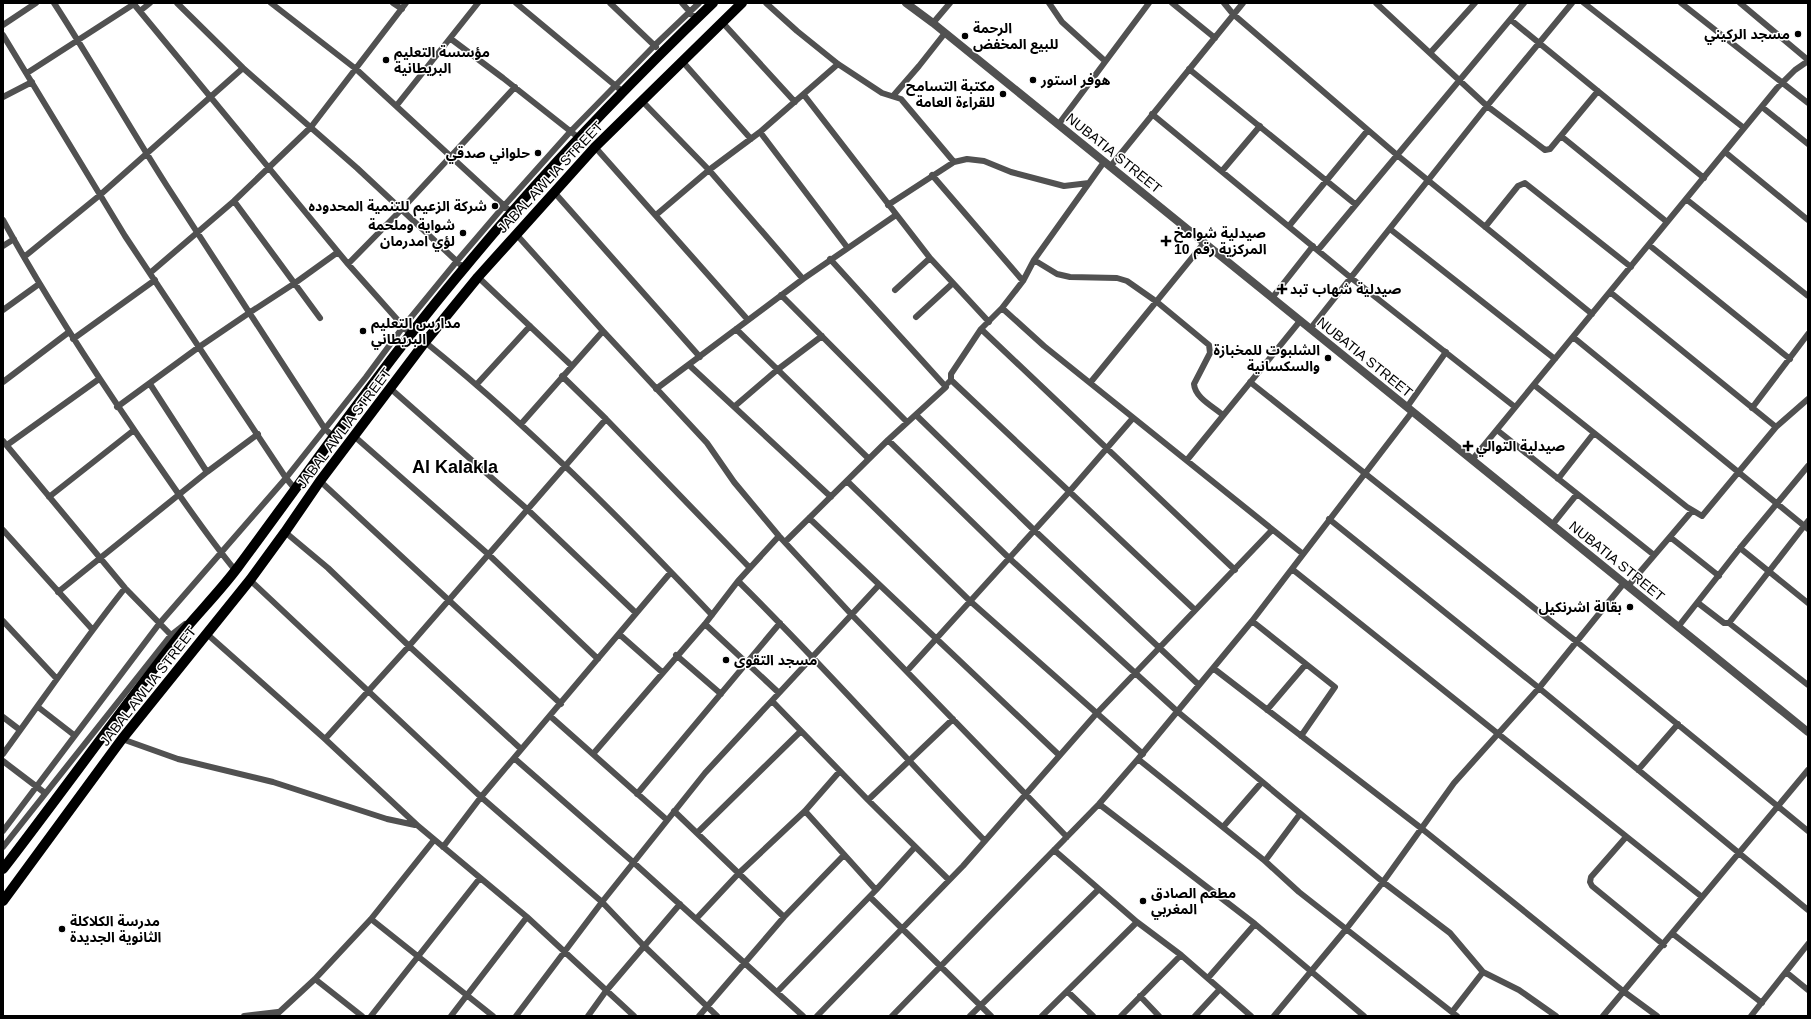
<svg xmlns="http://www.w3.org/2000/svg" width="1811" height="1019" font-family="Arial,'Noto Sans Arabic',sans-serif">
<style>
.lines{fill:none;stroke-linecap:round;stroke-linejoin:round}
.minor{stroke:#515151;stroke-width:6}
.tertiary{stroke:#515151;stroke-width:8}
.primary{stroke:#000;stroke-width:10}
.poi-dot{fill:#000;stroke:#fff;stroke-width:1.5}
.labels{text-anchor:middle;stroke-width:3;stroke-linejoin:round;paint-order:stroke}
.poi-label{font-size:14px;font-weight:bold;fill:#000;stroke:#fff;text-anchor:start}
.street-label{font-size:14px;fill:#000;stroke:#fff}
.district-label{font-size:18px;font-weight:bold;fill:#000;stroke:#fff}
</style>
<rect width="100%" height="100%" fill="#fff"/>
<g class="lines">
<path class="minor" d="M54 3C93 63 128 125 167 186 220 267 272 348 325 429L334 437
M133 3 348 264 411 335
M177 3 243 68 357 168 464 268
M271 3 356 69 511 212
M393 3 402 9
M516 3 623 92
M610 3 656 47
M682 3 696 19
M766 3 797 31 838 64 882 93 901 99 954 162
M1049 3 1062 22 1105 61
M1172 3 1215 38
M1224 3 1233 14 1397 155 1592 314
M1376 3 1487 106 1545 150 1550 149 1598 91
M1584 3 1744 128
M1681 3 1808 103
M1740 3 1808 60
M140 11 150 3
M1511 20 1704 178
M722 22 795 102
M933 23 950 3
M3 25 36 3
M3 35 125 236 286 478 295 489
M451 39 503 78 579 138
M1430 53 1475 3
M682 61 751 139
M1189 69 1355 204
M27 73 134 4
M804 95 930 258 989 322
M893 96 919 66 945 33
M3 97 32 82
M643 102 709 170 803 279
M397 105 478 3
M1762 107 1808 144
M1152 114 1350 277 1515 407
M1058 125 1149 3
M760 132 847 247
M1561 136 1667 222
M595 147 748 320
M1725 152 1808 220
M1110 167 1243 3
M1222 171 1260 126
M932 175 1023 281
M554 192 700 357
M1686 199 1808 296
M234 201 320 318
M888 205 954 162 967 159 984 161 1011 172 1064 186 1089 183
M656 215 709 170 760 132 838 64
M3 220C49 304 102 384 157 463 182 499 207 536 235 570
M1289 226 1368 130
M1485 227 1518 186 1525 183 1631 267
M1390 229 1555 359
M516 234 603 331 707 443 734 482 779 536 851 614 1067 837
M1649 245 1790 359
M3 246 14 239
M1318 250 1524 3
M24 257 100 195 243 68
M1034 260 1057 274 1070 277 1117 278 1127 281 1157 302 1209 345 1210 353 1194 384C1195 398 1214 407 1223 415
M348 264 401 210 515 87
M150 273 234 201 311 127 406 3
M478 277 572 366
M895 290 930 258
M1610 292 1776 427
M781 295 907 422
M1272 298 1313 246
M1002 308 1044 346 1303 554
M3 310 39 284
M916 317 953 283
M736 329 869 459
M981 329 1235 570
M1310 329 1487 106 1572 3
M1573 337 1808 529
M73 339 155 280
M425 342C528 425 621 519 712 615
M689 365 831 497
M562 376 606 419 750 568
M951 380 1195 610
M3 382 69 332
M1250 382 1577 642 1808 831
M948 383 951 380V374L981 329 1002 308 1023 281 1034 260 1104 162
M1090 383 1204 243
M150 384 207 472
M477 384 530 326
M1534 385 1687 507 1702 516 1776 427 1808 399
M391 389 527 509 636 613
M656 389 803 279 896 215
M735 406 777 370 822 336
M117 407 199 347 249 313 295 283 338 252
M1407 407 1446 352
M1752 408 1808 334
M916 415 1034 530 1199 685
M521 424 603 331
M1497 430 1654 555
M354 436 488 554 598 659
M888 440 1009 558 1178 712 1383 882 1450 933 1483 972 1519 990 1556 1016
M3 441 125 588 171 635
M7 445 99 379
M1187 460 1300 321
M1472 460 1777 88 1795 70 1808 61
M1558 479 1594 433
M320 481 561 704
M847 481 970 601 1143 754
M49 497 134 430
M809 518 1059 755
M1329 519 1539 688 1808 910
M1552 525 1577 494
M3 530 92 629
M285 532 328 568 409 646 521 749
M1670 537 1719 576
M785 542 888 440 946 387 830 259
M1740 548 1808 603
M1292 569 1702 897
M250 580 481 797 602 902 644 946 717 1016
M738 581C823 665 902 755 985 841
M1628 586 1692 511
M58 592 207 472 258 434
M1698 603 1724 623H1729L1808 685
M3 621 57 679
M1252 621 1335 687 1301 736
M1729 623 1808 521
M705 624 779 693
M1678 627 1740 548 1808 466
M207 634 325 739 417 825 527 917 634 1016
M619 634 662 672
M676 655 721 694
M1213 668 1421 828 1623 991 1657 1016
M907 671 1069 492 1133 418
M772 701 868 800 949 880
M38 707 74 735
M1267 710 1306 664
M550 716 667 820
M3 717 20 730
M122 739 178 759 273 782 387 819 415 825
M325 739 409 646 606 419
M3 754C44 698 82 642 125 588
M593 754 705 624 738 581 779 536
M514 758 633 862 803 1016
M1138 759 1265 861 1299 892 1457 1016
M3 761 45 793
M1638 770 1678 724
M637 794 780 623
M868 800 953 719
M1099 804 1255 924 1364 1016
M674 811 784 917
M805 811 876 890
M1223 827 1262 782
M3 831 159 624 286 478 366 377 403 327 457 261 504 206 570 132 655 45 699 3
M698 832 801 731
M1626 837 1591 877 1590 882 1592 886 1664 945
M3 847 171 635 185 624
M443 847 481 797 671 572
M1054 850 1137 922 1181 955 1251 1016
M1265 861 1300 814
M870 897 991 1016
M371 919 493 1016
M696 919 739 873 805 811 840 771
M1673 934 1762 1003
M1786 972 1808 990
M1208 978 1255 924
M315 979 362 1016
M1067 991 1093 1016
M777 992 876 890 915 847
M1140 996 1159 1016
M1452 1012 1483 972
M244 1016 278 1012
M275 1016 315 979 371 919 434 840
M371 1016 480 878
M451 1016 527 917
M516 1016 602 902 705 773 879 585
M588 1016 606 991 680 904
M699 1016 784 917 844 855
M817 1016 963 866 1096 714 1272 530
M892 1016 1099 804 1138 759 1252 621 1412 412
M970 1016 1099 889
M1042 1016 1137 922
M1121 1016 1181 955
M1195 1016 1220 989
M1274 1016 1347 928 1383 882 1454 783 1539 688 1624 583
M1603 1016 1808 770
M1751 1016 1808 944"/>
<path class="tertiary" d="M906 3 933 23 1808 732"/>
<path class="primary" d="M3 869C60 795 115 718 173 644 193 618 218 594 238 567 313 466 385 362 466 266 543 173 626 86 713 3
M3 901 122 739 250 580 285 532 320 481 425 342 478 277 595 147 742 3"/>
</g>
<g class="poi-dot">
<circle cx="1798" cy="34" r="4"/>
<circle cx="965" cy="36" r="4"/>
<circle cx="386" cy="60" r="4"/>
<circle cx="1033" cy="80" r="4"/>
<circle cx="1003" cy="94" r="4"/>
<circle cx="538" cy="153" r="4"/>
<circle cx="495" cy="206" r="4"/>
<circle cx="463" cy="233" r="4"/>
<path d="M1164 235h4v4h4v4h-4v4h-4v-4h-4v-4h4z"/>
<path d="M1280 283h4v4h4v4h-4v4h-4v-4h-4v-4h4z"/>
<circle cx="363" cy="331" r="4"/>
<circle cx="1328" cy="358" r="4"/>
<path d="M1466 440h4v4h4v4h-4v4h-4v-4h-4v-4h4z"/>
<circle cx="1630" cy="607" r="4"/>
<circle cx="726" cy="660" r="4"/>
<circle cx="1143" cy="901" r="4"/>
<circle cx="62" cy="929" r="4"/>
</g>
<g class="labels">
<g class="poi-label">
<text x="973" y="33">الرحمة<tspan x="973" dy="16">للبيع المخفض</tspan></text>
<text x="1790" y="39" text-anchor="end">مسجد الركيني</text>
<text x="394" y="57">مؤسسة التعليم<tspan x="394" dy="16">البريطانية</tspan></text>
<text x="1041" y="85">هوفر استور</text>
<text x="995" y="91" text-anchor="end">مكتبة التسامح<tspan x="995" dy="16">للقراءة العامة</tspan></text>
<text x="530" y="158" text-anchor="end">حلواني صدقي</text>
<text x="487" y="211" text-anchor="end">شركة الزعيم للتنمية المحدوده</text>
<text x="455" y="230" text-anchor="end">شواية وملحمة<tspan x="455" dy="16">لؤي امدرمان</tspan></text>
<text x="1174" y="238">صيدلية شوامخ<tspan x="1174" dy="16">المركزية رقم 10</tspan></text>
<text x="1290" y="294">صيدلية شهاب تبد</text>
<text x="371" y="328">مدارس التعليم<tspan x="371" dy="16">البريطاني</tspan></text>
<text x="1320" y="355" text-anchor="end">الشلبوت للمخبازة<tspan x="1320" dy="16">والسكسانية</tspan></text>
<text x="1476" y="451">صيدلية التوالي</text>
<text x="1622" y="612" text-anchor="end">بقالة اشرنكيل</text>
<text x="734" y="665">مسجد التقوى</text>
<text x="1151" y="898">مطعم الصادق<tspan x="1151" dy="16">المغربي</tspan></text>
<text x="70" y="926">مدرسة الكلاكلة<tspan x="70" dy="16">الثانوية الجديدة</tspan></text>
</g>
<g class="street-label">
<text transform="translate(1114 153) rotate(39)" y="5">NUBATIA STREET</text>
<text transform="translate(550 177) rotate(-47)" y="5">JABAL AWLIA STREET</text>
<text transform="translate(1365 357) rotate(39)" y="5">NUBATIA STREET</text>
<text transform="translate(344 428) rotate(-53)" y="5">JABAL AWLIA STREET</text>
<text transform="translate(1617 561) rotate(39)" y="5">NUBATIA STREET</text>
<text transform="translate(148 686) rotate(-52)" y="5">JABAL AWLIA STREET</text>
</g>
<g class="district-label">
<text x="455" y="473">Al Kalakla</text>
</g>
</g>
<rect width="1811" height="1019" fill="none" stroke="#000000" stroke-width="8"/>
</svg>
